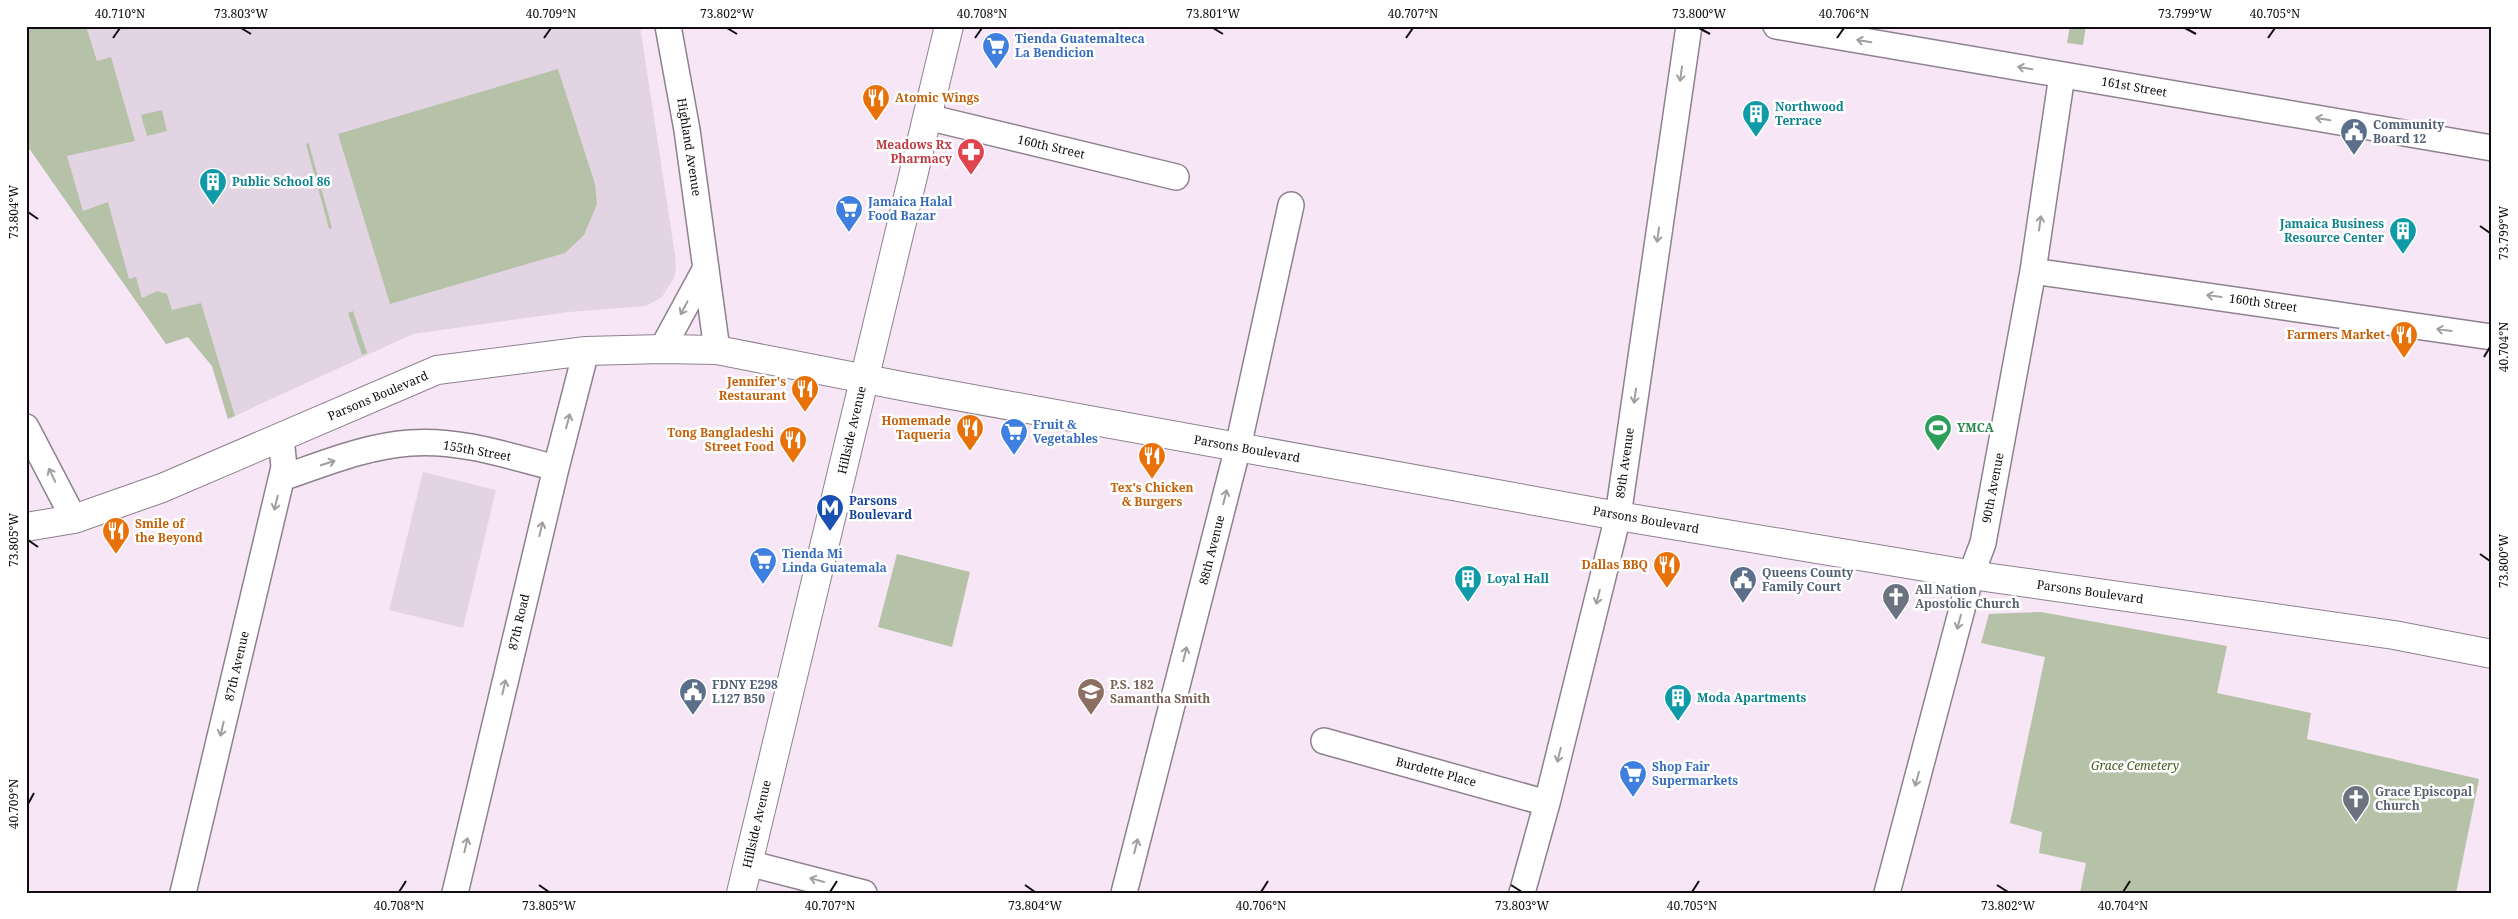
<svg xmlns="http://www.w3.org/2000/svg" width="2518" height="919" font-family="'Noto Serif',serif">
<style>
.education{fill:#e3d4e4}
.green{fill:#b6c2a7}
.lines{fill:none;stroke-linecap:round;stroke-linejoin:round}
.minor-casing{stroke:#8f808f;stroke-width:28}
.tertiary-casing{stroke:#8f808f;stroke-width:30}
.primary-casing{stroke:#8f808f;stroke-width:30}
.minor{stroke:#fff;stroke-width:25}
.tertiary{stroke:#fff;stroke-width:28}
.primary{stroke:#fff;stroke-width:28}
.oneway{stroke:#a09ea0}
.ticks{fill:none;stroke:#110c11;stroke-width:2}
.labels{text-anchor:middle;stroke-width:5;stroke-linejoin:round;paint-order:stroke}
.shop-label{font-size:12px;font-weight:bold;fill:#366cbe;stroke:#fff;text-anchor:start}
.street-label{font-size:12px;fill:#110c11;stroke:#fff}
.food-label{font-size:12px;font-weight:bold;fill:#c56008;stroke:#fff;text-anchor:end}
.culture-label{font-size:12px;font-weight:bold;fill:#0d838f;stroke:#fff;text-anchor:start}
.service-label{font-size:12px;font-weight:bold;fill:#4e5e75;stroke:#fff;text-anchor:start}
.health-label{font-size:12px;font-weight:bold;fill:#be3a42;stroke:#fff;text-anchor:end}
.leisure-label{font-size:12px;font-weight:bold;fill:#27864d;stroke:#fff;text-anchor:start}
.transit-label{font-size:12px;font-weight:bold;fill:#164399;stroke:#fff;text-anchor:start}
.worship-label{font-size:12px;font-weight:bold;fill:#5b616d;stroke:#fff;text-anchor:start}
.education-label{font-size:12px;font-weight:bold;fill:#785e54;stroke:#fff;text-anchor:start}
.park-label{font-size:12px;font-style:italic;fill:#42581b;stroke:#fff}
.neatline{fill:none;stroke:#110c11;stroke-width:2}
.ticks-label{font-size:12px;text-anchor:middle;fill:#110c11}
</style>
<rect width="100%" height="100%" fill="#f6e6f6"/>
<path class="education" d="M26 26H640L675 255 676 268 674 278 662 297 646 306 569 312 413 334 228 419 212 366 188 337 166 344 26 144Z
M423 472 496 490 463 628 389 610Z"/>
<path class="green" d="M26 26H86L97 61 111 57 135 141 67 156 83 211 108 202 129 279 136 277 142 298 157 291 167 294 172 310 201 303 235 416 228 419 212 366 188 337 166 344 26 144Z
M2070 26H2086L2083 45 2067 43Z
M558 69 595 184 597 204 584 235 565 253 390 304 338 134Z
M162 110 167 131 147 136 141 115Z
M309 143V144L320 184 317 185 306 144Z
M321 187 332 228 329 229 318 188Z
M353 311 367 353 362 355 348 313Z
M897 554 970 572 952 647 878 627Z
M2041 612 2227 646 2217 693 2311 713 2307 739 2479 779 2456 893H2330L2322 891 2321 893H2080L2086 863 2039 853 2042 832 2010 823 2045 657 1981 643 1989 614Z"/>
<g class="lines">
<defs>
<path id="minor" d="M668 26 687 130 717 350
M1776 26 2492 148
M927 117 1176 177
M2033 271 2492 337
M662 349 706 268
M26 427 74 519
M282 478C323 464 366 446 410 443 459 439 509 456 556 468
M1324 741 1547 803
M748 863 864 893
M183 893 284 467 281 438
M455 893 556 468 586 351
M1124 893 1238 447 1291 205
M1522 893 1547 803 1618 516 1689 26
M1887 893 1971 575 1983 543 2033 271 2062 75"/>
<path id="tertiary" d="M26 527 74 519 162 488 437 370 586 351 662 349 717 350 907 387 1618 516 1992 578 2394 635 2492 654"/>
<path id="primary" d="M741 893 949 26"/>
</defs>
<use href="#minor" class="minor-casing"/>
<use href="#tertiary" class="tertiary-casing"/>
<use href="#primary" class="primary-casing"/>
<use href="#minor" class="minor"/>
<use href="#tertiary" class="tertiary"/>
<use href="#primary" class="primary"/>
</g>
<defs><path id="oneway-shaft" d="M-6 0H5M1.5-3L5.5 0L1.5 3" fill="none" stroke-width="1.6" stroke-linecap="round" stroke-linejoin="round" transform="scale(1.25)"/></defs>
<g class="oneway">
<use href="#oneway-shaft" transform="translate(1864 41) rotate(-170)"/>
<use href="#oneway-shaft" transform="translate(2025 68) rotate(-170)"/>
<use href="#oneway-shaft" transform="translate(1681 74) rotate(98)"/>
<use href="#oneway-shaft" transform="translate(2323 119) rotate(-170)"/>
<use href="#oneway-shaft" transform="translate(2040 223) rotate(-82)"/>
<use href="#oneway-shaft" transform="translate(1658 235) rotate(98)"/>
<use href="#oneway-shaft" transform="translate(2214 296) rotate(-172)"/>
<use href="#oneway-shaft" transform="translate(684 308) rotate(118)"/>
<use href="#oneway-shaft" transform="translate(2444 330) rotate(-172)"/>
<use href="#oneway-shaft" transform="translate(1635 396) rotate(98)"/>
<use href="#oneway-shaft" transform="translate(568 421) rotate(-75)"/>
<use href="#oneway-shaft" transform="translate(328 463) rotate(-18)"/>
<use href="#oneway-shaft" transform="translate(52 475) rotate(-116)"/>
<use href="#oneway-shaft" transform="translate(1225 497) rotate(-76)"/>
<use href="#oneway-shaft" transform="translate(276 503) rotate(103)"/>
<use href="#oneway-shaft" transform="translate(541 529) rotate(-77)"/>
<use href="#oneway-shaft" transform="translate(1598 597) rotate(104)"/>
<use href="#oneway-shaft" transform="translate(1959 622) rotate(105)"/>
<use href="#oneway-shaft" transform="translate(1185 654) rotate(-76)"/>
<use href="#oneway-shaft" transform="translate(504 687) rotate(-77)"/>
<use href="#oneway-shaft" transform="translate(222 729) rotate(103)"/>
<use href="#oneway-shaft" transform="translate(1559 755) rotate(104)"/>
<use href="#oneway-shaft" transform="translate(1917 779) rotate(105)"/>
<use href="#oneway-shaft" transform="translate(466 845) rotate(-77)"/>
<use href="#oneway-shaft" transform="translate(1136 846) rotate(-76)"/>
<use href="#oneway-shaft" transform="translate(817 880) rotate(-165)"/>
</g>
<path class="ticks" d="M241 28 251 34M727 28 737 34M1213 28 1223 34M1699 28 1710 34M2185 28 2196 34M113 38 120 28M544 38 551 28M975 38 982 28M1406 38 1413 28M1837 38 1844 28M2268 38 2275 28M28 212 38 219M2480 226 2490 233M2484 357 2490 347M28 540 38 547M2480 554 2490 561M28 804 34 793M539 885 549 892M1025 885 1035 892M1511 885 1522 892M1997 885 2008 892M399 892 406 881M830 892 837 881M1261 892 1268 881M1692 892 1699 881M2123 892 2130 881"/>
<defs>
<symbol id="supermarket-pin" viewBox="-11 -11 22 30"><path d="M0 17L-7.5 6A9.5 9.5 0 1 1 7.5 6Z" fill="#3f7fe0" stroke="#fff"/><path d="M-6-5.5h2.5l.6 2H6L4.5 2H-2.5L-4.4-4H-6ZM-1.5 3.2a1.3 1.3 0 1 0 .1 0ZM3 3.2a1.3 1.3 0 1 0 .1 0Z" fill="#fff"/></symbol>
<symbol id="restaurant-pin" viewBox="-11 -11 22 30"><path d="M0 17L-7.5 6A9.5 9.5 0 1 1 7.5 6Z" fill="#e8710a" stroke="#fff"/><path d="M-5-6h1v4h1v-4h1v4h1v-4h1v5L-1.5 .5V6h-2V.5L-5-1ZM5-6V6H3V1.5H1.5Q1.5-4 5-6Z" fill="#fff"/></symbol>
<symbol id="building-pin" viewBox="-11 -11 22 30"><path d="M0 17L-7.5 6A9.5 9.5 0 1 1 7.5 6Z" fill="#0f9aa8" stroke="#fff"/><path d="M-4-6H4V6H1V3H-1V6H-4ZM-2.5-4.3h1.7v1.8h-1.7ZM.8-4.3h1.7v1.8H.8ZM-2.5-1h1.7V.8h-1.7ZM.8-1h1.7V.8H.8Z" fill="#fff"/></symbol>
<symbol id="civic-pin" viewBox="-11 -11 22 30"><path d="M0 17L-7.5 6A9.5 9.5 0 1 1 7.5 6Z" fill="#5c6f8a" stroke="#fff"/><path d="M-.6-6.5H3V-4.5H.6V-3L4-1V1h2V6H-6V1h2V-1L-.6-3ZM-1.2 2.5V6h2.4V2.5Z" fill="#fff"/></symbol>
<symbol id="pharmacy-pin" viewBox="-11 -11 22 30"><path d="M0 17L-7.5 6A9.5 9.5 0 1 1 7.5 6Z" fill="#e0444e" stroke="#fff"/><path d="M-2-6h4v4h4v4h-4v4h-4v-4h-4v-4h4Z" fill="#fff"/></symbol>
<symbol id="stadium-pin" viewBox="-11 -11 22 30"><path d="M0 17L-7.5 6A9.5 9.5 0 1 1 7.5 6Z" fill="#2e9e5b" stroke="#fff"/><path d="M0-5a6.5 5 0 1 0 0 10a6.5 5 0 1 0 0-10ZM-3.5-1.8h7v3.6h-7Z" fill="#fff"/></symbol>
<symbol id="metro-pin" viewBox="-11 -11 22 30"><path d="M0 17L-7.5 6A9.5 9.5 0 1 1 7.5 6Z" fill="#1a4fb4" stroke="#fff"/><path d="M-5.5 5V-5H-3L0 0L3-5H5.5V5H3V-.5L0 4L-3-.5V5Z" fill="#fff"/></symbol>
<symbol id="church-pin" viewBox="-11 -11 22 30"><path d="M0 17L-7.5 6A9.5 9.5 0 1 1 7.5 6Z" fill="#6b7280" stroke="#fff"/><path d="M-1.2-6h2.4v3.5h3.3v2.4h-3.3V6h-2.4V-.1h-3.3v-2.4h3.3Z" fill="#fff"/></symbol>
<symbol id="school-pin" viewBox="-11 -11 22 30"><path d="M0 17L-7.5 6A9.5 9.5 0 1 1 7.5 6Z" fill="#8d6e63" stroke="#fff"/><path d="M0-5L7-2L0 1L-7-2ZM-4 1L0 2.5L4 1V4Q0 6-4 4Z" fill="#fff"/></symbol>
</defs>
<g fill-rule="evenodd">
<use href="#supermarket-pin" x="980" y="30" width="32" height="43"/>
<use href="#restaurant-pin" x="860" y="82" width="32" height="43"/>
<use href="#building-pin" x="1740" y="98" width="32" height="43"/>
<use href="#civic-pin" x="2338" y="116" width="32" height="43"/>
<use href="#pharmacy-pin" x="955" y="136" width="32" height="43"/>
<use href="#building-pin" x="197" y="166" width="32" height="43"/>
<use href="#supermarket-pin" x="833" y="193" width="32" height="43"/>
<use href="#building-pin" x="2387" y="215" width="32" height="43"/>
<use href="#restaurant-pin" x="2388" y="319" width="32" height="43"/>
<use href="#restaurant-pin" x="789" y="373" width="32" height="43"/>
<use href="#restaurant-pin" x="954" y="412" width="32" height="43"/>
<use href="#stadium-pin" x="1922" y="412" width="32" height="43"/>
<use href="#supermarket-pin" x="998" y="416" width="32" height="43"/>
<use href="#restaurant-pin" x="777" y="424" width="32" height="43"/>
<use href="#restaurant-pin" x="1136" y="440" width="32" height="43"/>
<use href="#metro-pin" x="814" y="492" width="32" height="43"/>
<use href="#restaurant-pin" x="100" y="515" width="32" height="43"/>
<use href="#supermarket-pin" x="747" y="545" width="32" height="43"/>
<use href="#restaurant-pin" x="1651" y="549" width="32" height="43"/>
<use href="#building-pin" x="1452" y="563" width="32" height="43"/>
<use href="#civic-pin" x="1727" y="564" width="32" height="43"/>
<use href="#church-pin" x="1880" y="581" width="32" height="43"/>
<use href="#civic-pin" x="677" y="676" width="32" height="43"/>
<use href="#school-pin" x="1075" y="676" width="32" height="43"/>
<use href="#building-pin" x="1662" y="682" width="32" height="43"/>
<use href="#supermarket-pin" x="1617" y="758" width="32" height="43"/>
<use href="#church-pin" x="2340" y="783" width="32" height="43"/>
</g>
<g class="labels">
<g class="shop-label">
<text x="1015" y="43">Tienda Guatemalteca<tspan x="1015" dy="14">La Bendicion</tspan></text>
<text x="868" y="206">Jamaica Halal<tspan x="868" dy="14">Food Bazar</tspan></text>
<text x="1033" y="429">Fruit &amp;<tspan x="1033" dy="14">Vegetables</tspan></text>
<text x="782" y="558">Tienda Mi<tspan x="782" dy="14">Linda Guatemala</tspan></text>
<text x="1652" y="771">Shop Fair<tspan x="1652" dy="14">Supermarkets</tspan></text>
</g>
<g class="street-label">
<text transform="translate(2134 87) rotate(10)" y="4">161st Street</text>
<text transform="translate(689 147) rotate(81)" y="4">Highland Avenue</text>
<text transform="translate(1051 147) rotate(13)" y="4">160th Street</text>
<text transform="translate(2263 303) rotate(8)" y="4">160th Street</text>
<text transform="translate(378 396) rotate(-23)" y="4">Parsons Boulevard</text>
<text transform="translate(852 430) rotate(-77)" y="4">Hillside Avenue</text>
<text transform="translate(1247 449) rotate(10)" y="4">Parsons Boulevard</text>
<text transform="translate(477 451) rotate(10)" y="4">155th Street</text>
<text transform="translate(1625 463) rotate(-82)" y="4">89th Avenue</text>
<text transform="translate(1993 488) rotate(-79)" y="4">90th Avenue</text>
<text transform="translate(1646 520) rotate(10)" y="4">Parsons Boulevard</text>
<text transform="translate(1212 550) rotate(-76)" y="4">88th Avenue</text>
<text transform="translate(2090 592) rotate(8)" y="4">Parsons Boulevard</text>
<text transform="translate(519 622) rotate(-77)" y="4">87th Road</text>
<text transform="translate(237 666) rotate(-77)" y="4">87th Avenue</text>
<text transform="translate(1436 772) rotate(15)" y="4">Burdette Place</text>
<text transform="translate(757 824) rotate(-77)" y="4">Hillside Avenue</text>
</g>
<g class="food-label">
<text x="895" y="102" text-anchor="start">Atomic Wings</text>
<text x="2385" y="339">Farmers Market</text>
<text x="786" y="386">Jennifer's<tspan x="786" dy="14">Restaurant</tspan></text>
<text x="951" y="425">Homemade<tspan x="951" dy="14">Taqueria</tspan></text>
<text x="774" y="437">Tong Bangladeshi<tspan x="774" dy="14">Street Food</tspan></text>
<text x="1152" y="492" text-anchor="middle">Tex's Chicken<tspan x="1152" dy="14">&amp; Burgers</tspan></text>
<text x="135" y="528" text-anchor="start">Smile of<tspan x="135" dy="14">the Beyond</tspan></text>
<text x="1648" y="569">Dallas BBQ</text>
</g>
<g class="culture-label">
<text x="1775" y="111">Northwood<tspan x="1775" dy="14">Terrace</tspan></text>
<text x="232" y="186">Public School 86</text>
<text x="2384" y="228" text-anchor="end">Jamaica Business<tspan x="2384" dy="14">Resource Center</tspan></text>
<text x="1487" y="583">Loyal Hall</text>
<text x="1697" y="702">Moda Apartments</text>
</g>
<g class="service-label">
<text x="2373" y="129">Community<tspan x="2373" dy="14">Board 12</tspan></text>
<text x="1762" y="577">Queens County<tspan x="1762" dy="14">Family Court</tspan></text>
<text x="712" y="689">FDNY E298<tspan x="712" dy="14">L127 B50</tspan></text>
</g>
<g class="health-label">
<text x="952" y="149">Meadows Rx<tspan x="952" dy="14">Pharmacy</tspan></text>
</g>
<g class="leisure-label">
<text x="1957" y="432">YMCA</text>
</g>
<g class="transit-label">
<text x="849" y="505">Parsons<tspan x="849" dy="14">Boulevard</tspan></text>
</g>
<g class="worship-label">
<text x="1915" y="594">All Nation<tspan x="1915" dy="14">Apostolic Church</tspan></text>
<text x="2375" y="796">Grace Episcopal<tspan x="2375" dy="14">Church</tspan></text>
</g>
<g class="education-label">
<text x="1110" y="689">P.S. 182<tspan x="1110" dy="14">Samantha Smith</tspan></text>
</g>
<g class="park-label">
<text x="2135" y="770">Grace Cemetery</text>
</g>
</g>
<rect width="2518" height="919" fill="none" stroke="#ffffff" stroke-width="55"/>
<rect x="28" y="28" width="2462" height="864" class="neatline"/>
<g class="ticks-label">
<text x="120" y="18">40.710°N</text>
<text x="241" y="18">73.803°W</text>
<text x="551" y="18">40.709°N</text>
<text x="727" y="18">73.802°W</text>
<text x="982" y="18">40.708°N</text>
<text x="1213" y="18">73.801°W</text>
<text x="1413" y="18">40.707°N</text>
<text x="1699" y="18">73.800°W</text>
<text x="1844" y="18">40.706°N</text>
<text x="2185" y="18">73.799°W</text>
<text x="2275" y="18">40.705°N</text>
<text transform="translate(14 212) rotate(-90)" y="4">73.804°W</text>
<text transform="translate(2504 233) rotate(-90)" y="4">73.799°W</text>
<text transform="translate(2504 347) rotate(-90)" y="4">40.704°N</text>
<text transform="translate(14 540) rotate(-90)" y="4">73.805°W</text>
<text transform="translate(2504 561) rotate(-90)" y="4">73.800°W</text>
<text transform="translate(14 804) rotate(-90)" y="4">40.709°N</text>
<text x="399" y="910">40.708°N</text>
<text x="549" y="910">73.805°W</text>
<text x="830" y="910">40.707°N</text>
<text x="1035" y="910">73.804°W</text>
<text x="1261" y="910">40.706°N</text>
<text x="1522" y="910">73.803°W</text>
<text x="1692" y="910">40.705°N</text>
<text x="2008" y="910">73.802°W</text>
<text x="2123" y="910">40.704°N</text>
</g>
</svg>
